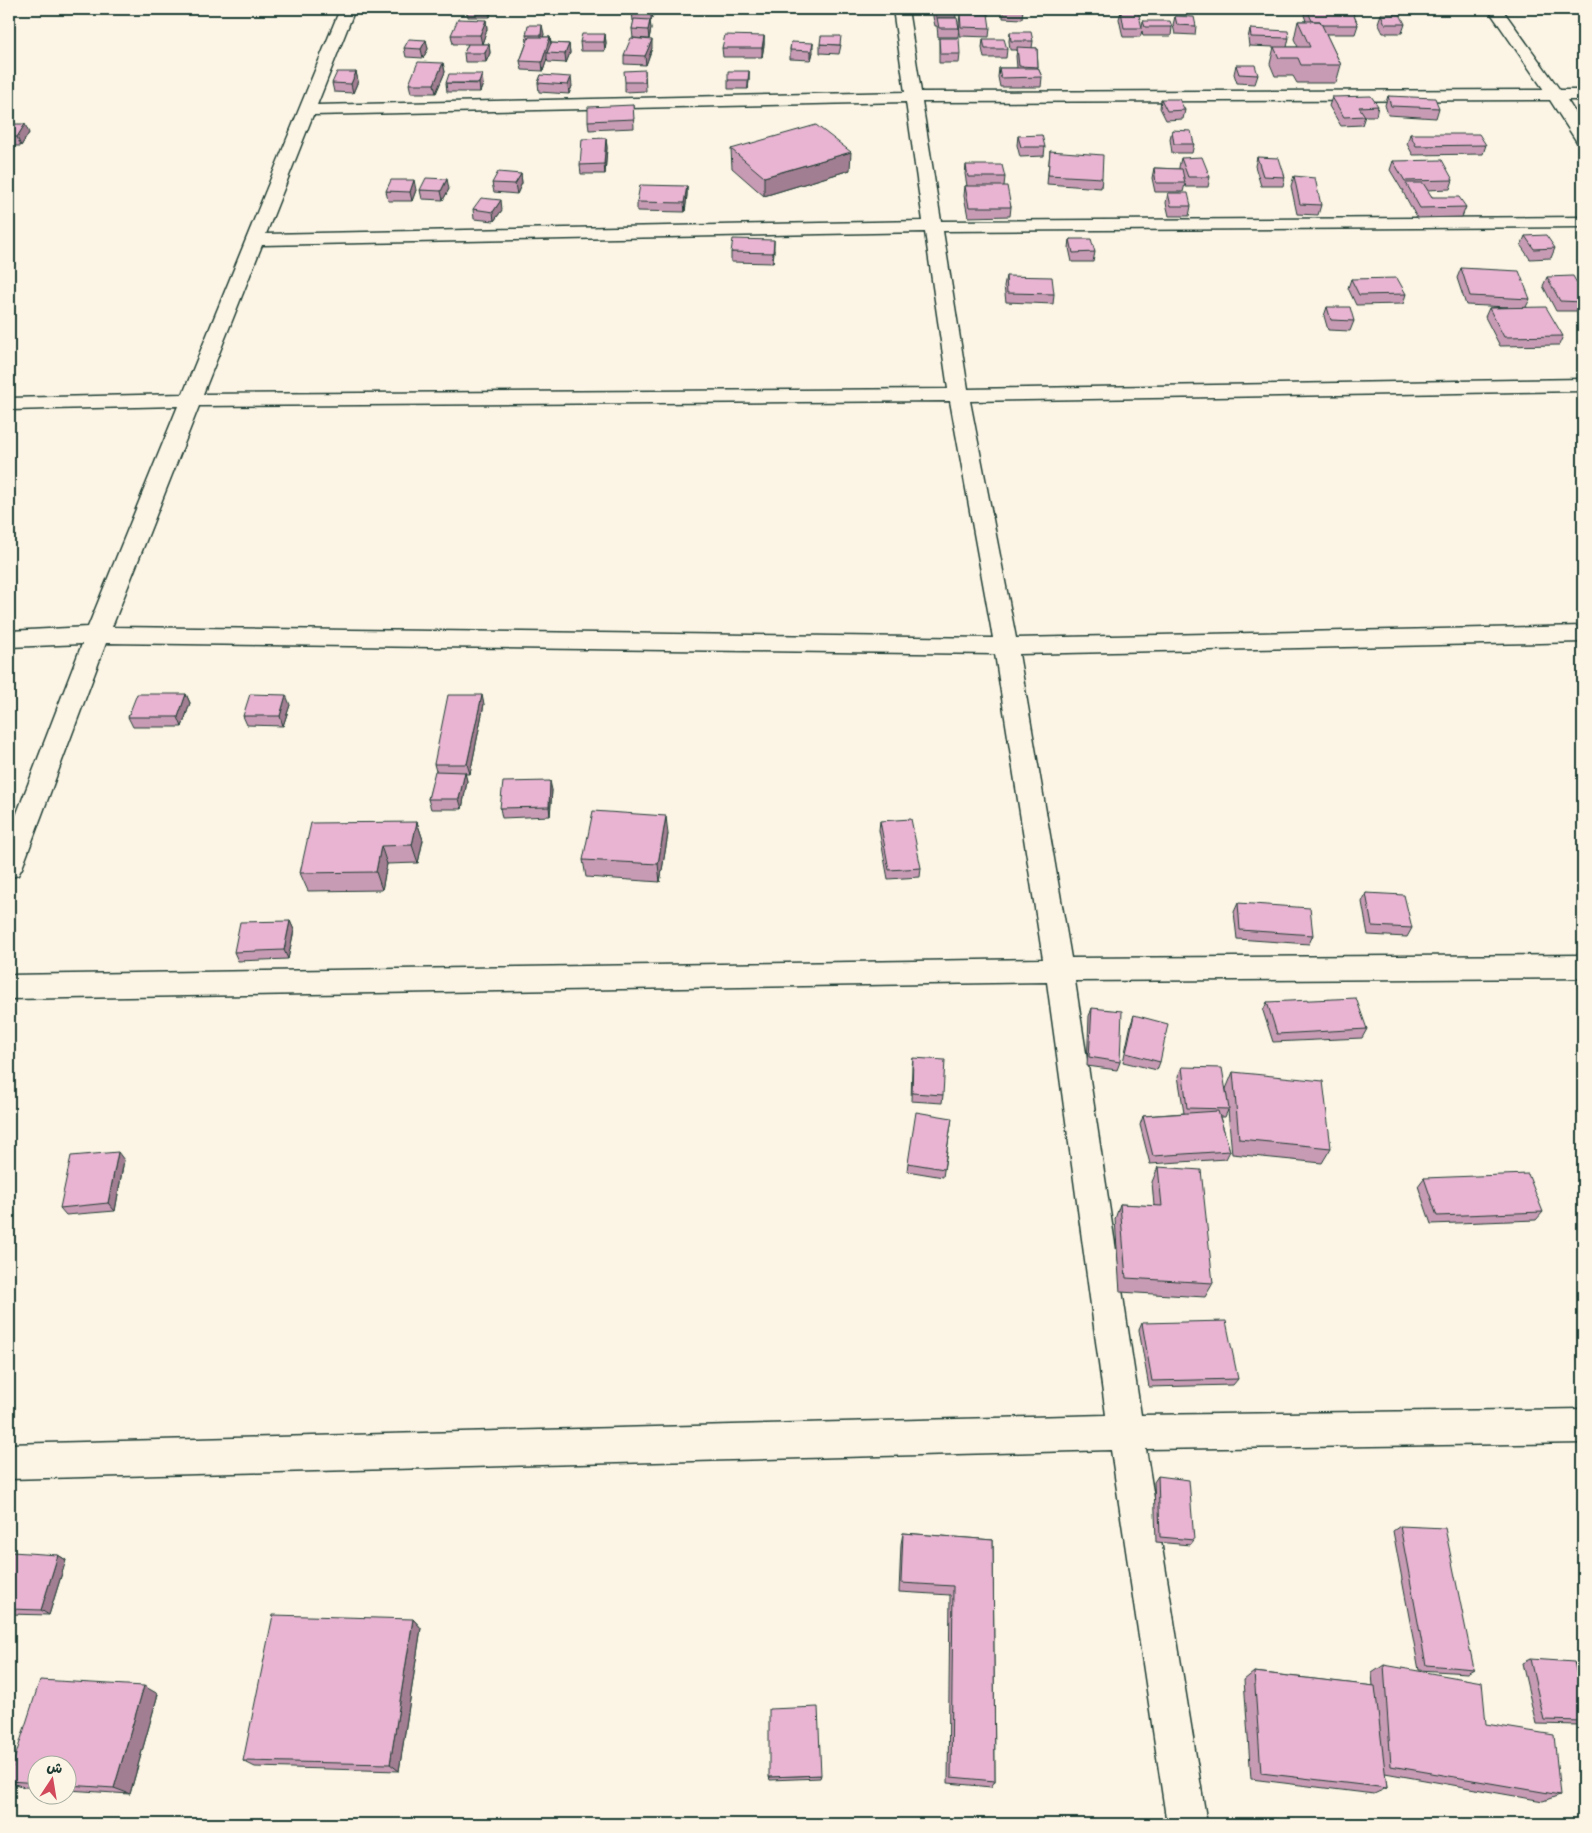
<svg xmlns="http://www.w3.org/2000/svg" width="1592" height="1833" font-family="'Playpen Sans','Playpen Sans Arabic',sans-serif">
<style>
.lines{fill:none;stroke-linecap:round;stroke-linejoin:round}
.minor-casing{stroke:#1f3d34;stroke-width:3}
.minor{fill:#fcf5e5;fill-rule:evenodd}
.wall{fill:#c89bb4;stroke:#1f3d34}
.shaded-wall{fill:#a27e92;stroke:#1f3d34}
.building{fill:#e8b4d1;stroke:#1f3d34}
</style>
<rect width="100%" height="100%" fill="#fcf5e5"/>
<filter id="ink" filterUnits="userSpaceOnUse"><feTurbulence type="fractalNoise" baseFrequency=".02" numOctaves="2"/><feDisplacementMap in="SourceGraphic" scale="10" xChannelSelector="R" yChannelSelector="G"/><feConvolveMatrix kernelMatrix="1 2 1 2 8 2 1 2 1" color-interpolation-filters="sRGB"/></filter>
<g filter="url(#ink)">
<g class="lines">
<defs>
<path id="minor" d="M340 9H355L317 105 905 92 893 9H908L921 92 1544 90 1488 9H1502L1560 90H1583V100H1567L1583 125V143L1577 142 1550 100 922 102 941 221 1583 217V227L943 231 968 389 1583 379V391L970 401 1016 638 1583 626V642L1019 654 1071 958 1583 955V978L1075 981 1141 1415 1583 1409V1443L1146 1449 1207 1824H1167L1111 1450 9 1479V1444L1106 1415 1047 982 9 999V975L1043 959 995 654 106 643 22 868 18 875 9 878V834L82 644 9 647V631L88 627 178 406 9 410V398L183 394ZM906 102 923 221 266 234 313 115ZM925 232 948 389 203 394 262 245ZM950 401 993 638 112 627 199 406Z"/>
</defs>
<use href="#minor" class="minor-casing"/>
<use href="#minor" class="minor"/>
</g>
<path class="wall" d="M467 9H492L490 17H468Z
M655 9 651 21H650L651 29 649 39 633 38 632 29 634 21H633L632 12Z
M934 9 956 17 959 28 958 37H938L937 26H935L933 17Z
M1003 9H1023L1022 19 1003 18Z
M1306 9H1351L1358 25 1355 34H1326L1341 65 1336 83H1297L1293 76H1275L1270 64 1274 47 1249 46 1248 38 1250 29 1289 38 1287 47H1298L1294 39 1298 21H1306L1304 15Z
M1121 11 1142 27 1143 21 1172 27 1171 36H1143L1142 31 1140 37H1123L1119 19Z
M960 14 990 28 989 37 960 36 959 23Z
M1381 14 1405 24 1402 33H1383L1378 23Z
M1175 16 1196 26 1195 35 1175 34 1173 25Z
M486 20 487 29 482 44H489L490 53 486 62H465L464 53 468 44H453L451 35Z
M1010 32 1033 41 1032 48H1037L1038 68 1042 77 1041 87H1000L998 77 999 68H1017L1016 56 1017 50H1010L1009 41Z
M544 34 543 37H550L551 43 569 44 570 53 566 63 548 62 547 59 543 71 522 70 520 61 527 42 526 35Z
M605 34 606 43 605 51H581L580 42Z
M764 36V45L762 57H723L722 48Z
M939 38 960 54 959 63H939Z
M983 39 1007 49 1006 58H984L982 48Z
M426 40 428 49 423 58 406 57 404 48Z
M791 42 813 52 811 60 790 59V50Z
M820 44 841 45 839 54 820 53Z
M652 48 646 65 624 64V55Z
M443 63 445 72 436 93H411L409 84Z
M1236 65 1258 75 1255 84 1237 83 1234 74Z
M645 70 646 91 625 92V82Z
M749 71V80L748 89H728V80Z
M356 72 358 81 353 93 334 92 332 83Z
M541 75 572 86 569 94 539 92 538 83Z
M446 83 483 84 480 92H447Z
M1388 96 1439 108 1436 118 1388 115 1385 105Z
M1332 97 1378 106 1376 116H1365L1362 125 1341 126 1329 106Z
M1161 99 1185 110 1183 119 1166 120 1160 108Z
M633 105 634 128 589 130 588 121Z
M9 124 29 133 21 146H9Z
M1172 130 1194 144 1192 153H1172L1170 139Z
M1410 134 1486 145 1483 154 1413 155 1407 144Z
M1018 136 1045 147 1044 156 1020 157 1017 145Z
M606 138 607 148 605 174H581L580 165Z
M731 149 850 170 764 196 732 168Z
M1050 151 1102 178 1101 188 1047 184Z
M1257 157 1285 177 1283 186H1261L1255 166Z
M1181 158 1210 177 1208 187H1186L1185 184 1183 192H1155L1152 178 1154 168 1179 169V167Z
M1393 161 1453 180 1450 189 1427 190 1432 197 1466 207 1462 217 1417 218 1403 192 1404 190H1402L1390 170Z
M966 165 1005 177 1004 186 1011 207 1010 216 968 217 964 196 965 186H967L965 174Z
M521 174 522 183 517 194 494 192 492 183Z
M1294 176 1321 205 1318 215 1297 214 1291 186Z
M687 186V195L685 212 637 211V202Z
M449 189 443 200 422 199 420 190Z
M416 190 412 201H388L386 191Z
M1168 193 1191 206 1189 216H1169L1166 203Z
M473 209 502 210 494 221 474 219Z
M1525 236 1555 248 1551 258 1530 259 1521 246Z
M1070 239 1095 252 1093 262H1072L1069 248Z
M774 250 773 263 731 262V252Z
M1461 268 1530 299 1526 307 1563 336 1559 345 1500 346 1485 317 1489 308 1508 307 1466 305 1457 278Z
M1006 276 1054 294 1053 304 1006 302 1004 286Z
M1547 277 1583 294V311H1556L1543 286Z
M1351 279 1406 294 1403 304 1356 305 1348 288Z
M1327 307 1354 321 1350 331 1328 330 1324 316Z
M186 694 190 703 182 727H133L128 717Z
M484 704 470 774H465L467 781 462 809H431L428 799 436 771 434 764Z
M290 705 283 726 247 725 243 716Z
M552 790 550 816 502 818 500 808Z
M880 821 921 868 920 877 888 879 879 830Z
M417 822 423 840 418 863 387 864 382 890 308 891 300 873Z
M668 834 660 882 586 877 583 860Z
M1366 893 1412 928 1407 937 1368 935 1362 902Z
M1238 903 1313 935 1309 944 1237 939 1234 912Z
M290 921 294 930 288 959 238 961 234 952Z
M1267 1002 1367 1029 1362 1038 1273 1042 1263 1011Z
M1092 1008 1120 1062 1117 1070 1087 1066 1089 1016Z
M1134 1015 1160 1062 1157 1070 1123 1062 1131 1024Z
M913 1058 943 1095 942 1103 911 1101 912 1066Z
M1182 1067 1227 1099 1226 1089 1233 1072 1331 1148 1322 1163 1232 1154 1228 1110 1225 1117H1220L1230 1151 1226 1159 1150 1164 1140 1125 1143 1116 1184 1113 1178 1076Z
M952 1118 943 1177 907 1171 908 1163Z
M124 1160 115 1211 66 1215 60 1208Z
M1158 1167 1213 1283 1205 1297 1120 1292 1115 1219 1120 1204 1154 1206 1152 1182Z
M1424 1178 1543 1212 1536 1220 1431 1224 1418 1186Z
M1142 1323 1238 1379 1233 1385 1149 1387 1139 1330Z
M1158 1476 1194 1540 1190 1545 1156 1542 1154 1482Z
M1400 1526 1474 1669 1467 1673 1419 1670 1393 1531Z
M903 1533 993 1540 995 1781 991 1787 948 1783 950 1595 899 1592 901 1544Z
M58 1555 66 1560 49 1615 9 1614V1563Z
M413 1619 421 1628 399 1771 255 1767 243 1761Z
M1530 1659 1583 1721V1723L1579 1725 1536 1724 1522 1663Z
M1384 1665 1486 1724 1560 1795 1543 1801 1385 1773 1387 1788 1374 1794 1251 1779 1244 1680 1254 1672 1373 1686 1372 1673Z
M158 1694 130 1794 68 1790V1766H38V1788L24 1787 9 1782V1776Z
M821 1775 820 1778 770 1780 769 1777Z
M1272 1819 1324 1824H1267L1266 1821Z"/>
<path class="shaded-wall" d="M488 9H492L490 17Z
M652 9H655L651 21V12Z
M486 20 487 29 482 44 480 35Z
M650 20 651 29 649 39 648 30Z
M542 25 544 34 542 44 541 35Z
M605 34 606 43 605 51 604 42Z
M764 36V45L762 57V48Z
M550 37 551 46 547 53V59L543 71 542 62Z
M426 40 428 49 423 58 421 49Z
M652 40V48L646 65 645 56Z
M813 43V52L811 60V51Z
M489 44 490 53 486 62 485 53Z
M569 44 570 53 566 63 565 54Z
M443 63 445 72 436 93 434 84Z
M749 71V80L748 89V80Z
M356 72 358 81 353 93 351 84Z
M482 74 483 84 480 92 479 83Z
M571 77 572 86 569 94 568 85Z
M25 124 29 133 21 146 17 137Z
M606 138 607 148 605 174 604 164Z
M851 152 850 170 764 196V177Z
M521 174 522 183 517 194 515 184Z
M447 179 449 189 443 200 441 191Z
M414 180 416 190 412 201 410 192Z
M687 186V195L685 212 684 203Z
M501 200 502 210 494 221 493 212Z
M774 240V250L773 263V253Z
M186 694 190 703 182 727 178 717Z
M286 695 290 705 283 726 280 716Z
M482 695 484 704 470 774 467 764Z
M465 772 467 781 462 809 459 799Z
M550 781 552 790 550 816 549 807Z
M666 816 668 834 660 882 658 864Z
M417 822 423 840 418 863 412 845Z
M381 846 387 864 382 890 376 872Z
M290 921 294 930 288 959 284 950Z
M118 1152 124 1160 115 1211 108 1203Z
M58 1555 66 1560 49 1615 41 1610Z
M413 1619 421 1628 399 1771 390 1764Z
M144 1686 158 1694 130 1794 114 1788Z"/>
<path class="building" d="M633 9H652L651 12H632Z
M934 9H955L956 17H936Z
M1004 9H1023V10Z
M1307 9H1351L1358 25H1322L1320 21H1312Z
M1121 11H1138L1142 28H1124Z
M960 14H988L990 28 961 27Z
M1381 14H1400L1405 24H1385Z
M1175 16 1194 17 1196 26 1177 25Z
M937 18H957L959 28H939Z
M458 19 486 20 480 35H451Z
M634 19 650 20 648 30 632 29Z
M1143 21H1170L1172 27H1145Z
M1298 21H1320L1341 65H1301L1298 58H1279L1274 47H1310Z
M528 25H542L541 35H526Z
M1250 29 1288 31 1289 38 1251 37Z
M1010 32H1031L1033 41H1011Z
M582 34H605L604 42H580Z
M725 35 764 36 762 48H722Z
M821 36H841L840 45 820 44Z
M529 37H550L542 62 520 61Z
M631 38 652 40 645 56 624 55Z
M939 38H959L960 54H940Z
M409 39 426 40 421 49 404 48Z
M983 39H1004L1007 49H985Z
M791 42 813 43 811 51 790 50Z
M551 43 569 44 565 54 547 53Z
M468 44H489L485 53H464Z
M1017 47 1037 48 1038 67 1019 66Z
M418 62 443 63 434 84H409Z
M1236 65H1255L1258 75 1239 74Z
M999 68H1038L1042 77 1001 78Z
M645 70V82H625L624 71Z
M728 71H749L748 80H728Z
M337 72H356L351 84 332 83Z
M449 74H482L479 83H446Z
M541 75 571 77 568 85 538 83Z
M1371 96 1378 106 1359 107 1365 116 1344 117 1332 97Z
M1388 96 1435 98 1439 108 1391 106Z
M1161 99H1179L1185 110 1167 111Z
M633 105 634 119 588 121V107Z
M9 124H25L17 137H9Z
M816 125 851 152 764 177 731 149Z
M1172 130 1191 131 1194 144H1174Z
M1410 134H1479L1486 145 1416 146Z
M1042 135 1045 147H1021L1018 136Z
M606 138 604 164 580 165 582 139Z
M1050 151 1103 155 1102 178 1048 175Z
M1202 157 1210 177H1188L1181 158Z
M1257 157 1279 158 1285 177 1263 176Z
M1442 160 1453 180 1405 181 1393 161Z
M966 165H1002L1005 177H968Z
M1154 168 1182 169 1185 183H1156Z
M498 172 521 174 515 184 492 183Z
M1294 176 1315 178 1321 205 1300 204Z
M426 178 447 179 441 191 420 190Z
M391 180H414L410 192 386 191Z
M1406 183H1423L1432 197H1459L1466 207 1420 208Z
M640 185 687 186 684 203 637 202Z
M965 186H1007L1011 207H969Z
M1168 193H1188L1191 206H1171Z
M481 198 501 200 493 212 473 209Z
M1546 235 1555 248 1534 249 1525 236Z
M733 239 774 240 773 253 731 252Z
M1070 239H1091L1095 252 1073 253Z
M1461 268 1519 271 1530 299 1470 296Z
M1006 276 1052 277 1054 294 1007 293Z
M1573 276 1583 294V302L1560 301 1547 277Z
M1397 278 1406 294 1359 295 1351 279Z
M1327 307H1350L1354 321 1331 320Z
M1546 307 1563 336 1504 337 1489 308Z
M137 694H186L178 717H128Z
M250 694 286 695 280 716H243Z
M448 695H482L467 764H434Z
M435 771 465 772 459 799H428Z
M550 781 549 807 500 808 503 782Z
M593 811 666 816 658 864 583 860Z
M911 819 921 868 889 870 880 821Z
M417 822 412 845 381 846 376 872 300 873 311 823Z
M1366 893 1404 895 1412 928 1372 926Z
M1238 903 1310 908 1313 935 1240 930Z
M290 921 284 950 234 952 240 922Z
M1356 998 1367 1029 1277 1034 1267 1002Z
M1092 1008 1122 1011 1120 1062 1089 1057Z
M1134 1015 1168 1024 1160 1062 1126 1053Z
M913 1058 945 1060 943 1095 912 1093Z
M1182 1067 1222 1068 1229 1109 1187 1108Z
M1233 1072 1323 1081 1331 1148 1239 1139Z
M1218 1111 1230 1151 1153 1156 1143 1116Z
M916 1112 952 1118 944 1169 908 1163Z
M118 1152 108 1203 60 1208 71 1156Z
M1158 1167 1201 1170 1213 1283 1126 1278 1120 1204 1162 1206Z
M1528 1174 1543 1212 1437 1216 1424 1178Z
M1226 1321 1238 1379 1152 1381 1142 1323Z
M1158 1476 1189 1480 1194 1540 1160 1537Z
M1400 1526 1445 1528 1474 1669 1426 1665Z
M903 1533 993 1540 995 1781 951 1777 953 1586 901 1583Z
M12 1552 58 1555 41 1610 9 1609V1563Z
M273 1615 413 1619 390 1764 243 1761Z
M1530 1659 1574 1662 1583 1702V1721L1544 1720Z
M1384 1665 1482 1682 1486 1724 1554 1735 1560 1795 1391 1766Z
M1254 1672 1375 1686 1387 1788 1261 1773Z
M40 1680 144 1686 114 1788 68 1785V1766H38V1783L9 1781V1776Z
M818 1707 821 1775 769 1777V1709Z
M1272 1819 1324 1822V1824H1273Z"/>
</g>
<rect width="1592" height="1833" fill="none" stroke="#fcf5e5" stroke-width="30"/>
<rect x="15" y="15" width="1562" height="1803" fill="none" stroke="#1f3d34" stroke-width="2" filter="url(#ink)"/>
<g transform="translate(52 1780) rotate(12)"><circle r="24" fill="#fcf5e5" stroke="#a4ab9e"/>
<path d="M0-4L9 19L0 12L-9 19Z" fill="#d1495b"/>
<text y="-8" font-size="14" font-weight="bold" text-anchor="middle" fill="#1f3d34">ش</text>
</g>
</svg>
